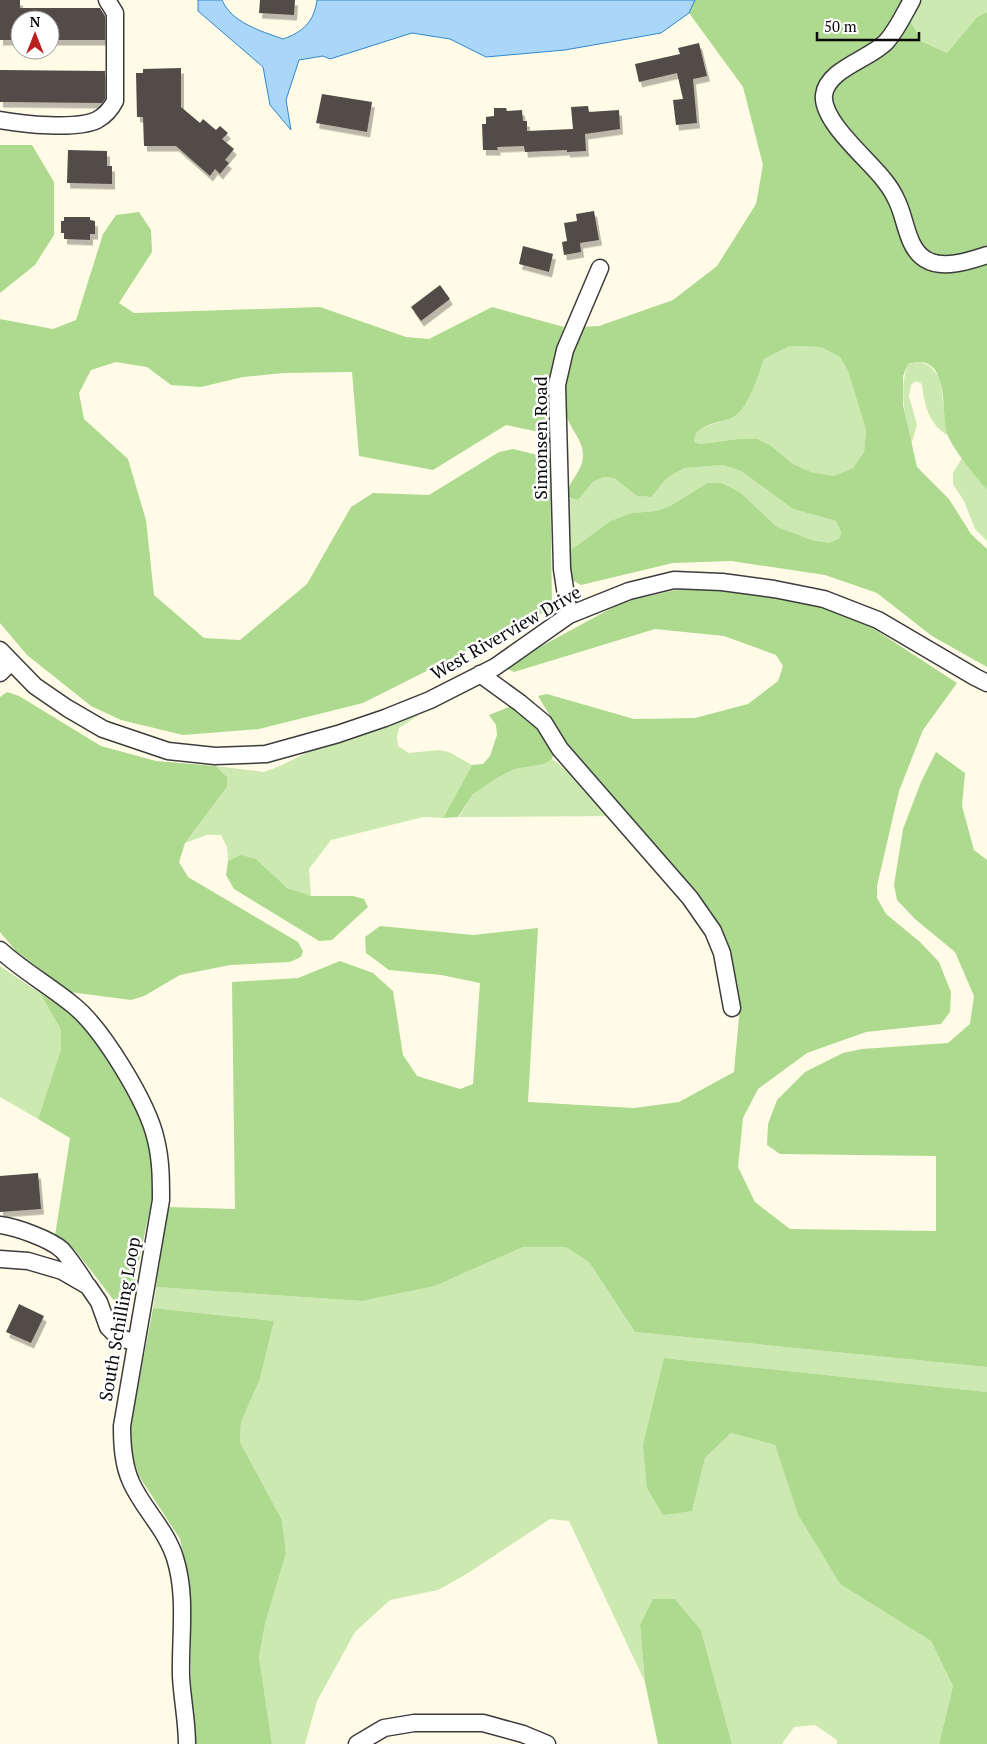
<svg xmlns="http://www.w3.org/2000/svg" width="987" height="1744" font-family="'PT Serif',serif">
<style>
.green{fill:#cbe9b0}
.forest{fill:#adda8f;fill-rule:evenodd}
.water{fill:#aad7f7;stroke:#2f88cf}
.building{fill:#524b46;filter:url(#shadow)}
.lines{fill:none;stroke-linecap:round;stroke-linejoin:round}
.minor-casing{stroke:#3c3c3c;stroke-width:19}
.minor{stroke:#fff;stroke-width:16}
.labels{text-anchor:middle;stroke-width:5;stroke-linejoin:round;paint-order:stroke}
.street-label{font-size:18px;fill:#090909;stroke:#fff}
</style>
<defs>
<filter id="shadow"><feDropShadow dx="3" dy="5.5" stdDeviation="0" flood-color="#0004"/></filter>
</defs>
<rect width="100%" height="100%" fill="#fffbe6"/>
<path class="green" d="M917 0H987V12L977 17 947 53 921 41 909 18Z
M790 346 821 347 840 357 848 371 866 430 864 452 853 468 834 476 811 472 793 464 770 445 758 439H738L701 444 694 442V437L700 428 720 422 747 401 764 359Z
M920 362 930 366 940 378 947 435C929 424 924 404 922 384L916 381 911 385 909 396 917 425 911 445C906 418 898 390 908 364Z
M962 458 987 489V541L975 529 964 501 953 484V473Z
M723 465 741 471 793 509 836 521 841 532 840 538 829 543 812 540 777 527 741 493 722 483H707L670 506 656 511 632 513 567 553V497L578 500 593 482 604 477 614 478 637 496 650 497 667 478 684 468Z
M419 715 399 728 397 737 398 746 409 753 439 750 449 752 472 765 443 818 423 817 331 840 309 869 311 896C303 894 295 892 288 888 263 875 263 846 228 861L227 847 221 835H207L185 843 227 787V777L216 766 264 772 280 766 326 743Z
M552 759 579 780 613 816 459 817 473 794 497 778 515 769 543 764Z
M0 966 40 993 61 1030V1049L38 1119 0 1097Z
M523 1247H567L589 1262 635 1332 987 1367V1392L665 1358 692 1511 705 1458 731 1433 775 1445 798 1515 840 1584 931 1641 953 1686 939 1744H837V1740L815 1725 794 1727 782 1744H732L701 1630 675 1599 640 1625 645 1682 569 1521 550 1519 465 1575 438 1590 390 1600 355 1632 317 1701 305 1744H272L259 1657 265 1624 286 1553 282 1520 240 1442 241 1422 260 1379 274 1321 153 1308 156 1287 362 1301 435 1286Z"/>
<path class="forest" d="M695 0H906L883 36 868 48 830 68 820 82 817 97 893 204 910 256 924 267 987 260V489C977 479 953 449 948 436 940 417 951 363 919 362 916 362 911 363 908 364L903 376V405L917 467 949 499 971 534 987 549V667L932 636 877 593 825 575 731 561 673 563 581 585 570 579 567 553 611 521 632 513 656 511 670 506 707 483H722L741 493 777 527 812 540 829 543 840 538 841 532 836 521 793 509 741 471 723 465 684 468 667 478 651 497 637 496 614 478 604 477 593 482 578 500 567 497C568 479 583 473 583 455 583 440 571 430 567 417 566 412 566 406 566 401 565 375 571 351 581 327L599 326 673 300 717 266 756 204 763 165 743 87 689 13ZM790 346 821 347 840 357 848 371 866 430 864 452 853 468 834 476 811 472 793 464 770 445 758 439H738L701 444 694 442C694 423 720 424 733 417 749 408 758 375 764 359Z
M987 12V249L938 259 917 246 901 199 834 116 830 92 909 18 921 41 947 53 977 17Z
M0 145H32L54 182V235L35 265 0 293Z
M139 212 151 230 152 252 119 303 134 313 320 307 406 337 429 339 492 307 564 327 557 346 548 391 549 434 506 425 433 470 359 456 352 372 283 373 243 377 201 387 171 385 147 367 116 362 91 370 79 393 84 419 128 459 146 520 154 595 204 638 240 640 307 584 351 507 373 493 429 495 499 452 513 449 550 458 552 608 363 703 259 729 183 735 121 720 91 706 27 655 0 623V319L53 329 76 320 103 234 116 215Z
M680 589 720 590 821 605 871 627 957 683 923 730 899 791 877 886V898L886 914 920 942 939 962 951 992 950 1012 941 1024 866 1032 807 1053 758 1089 743 1118 738 1167 755 1202 790 1229 936 1231V1156L780 1154 767 1145 768 1124 777 1100 805 1072 843 1053 862 1049 948 1043 970 1024 974 996 955 952 915 919 897 900 894 885 903 829 921 782 936 752 965 773 962 806 974 850 987 860V1367L635 1332 589 1262 566 1247H523L435 1286 362 1301 156 1287 168 1207 235 1209 232 982 298 978 340 961 373 973 393 991 403 1055 417 1076 460 1089 473 1084 480 983 441 975 389 970 366 953 365 937 380 926 473 935 538 928 528 1102 634 1108 679 1102 734 1072 739 1017 730 949 711 911 571 751 538 696 547 694 634 719 695 718 748 704 778 681 783 666 776 655 724 636 655 629 514 672 503 667 623 602Z
M7 692 19 696 101 746 156 761 216 766 227 777V787L185 843 179 862 188 877 298 942 303 951 301 957 290 962 230 965 180 975 144 996 131 1000 70 992 16 951 0 932V697Z
M514 705 540 725 554 752 552 759 544 764 515 769 497 778 473 794 458 817 443 818 472 765 483 764 490 756 497 735 496 725 489 715Z
M241 855 256 859 287 888 311 896H353L364 899 368 907 332 940 319 941 234 889 226 875 228 861Z
M40 993 83 1022 117 1072 142 1121 152 1156V1198L129 1310 119 1307 75 1250 55 1236 70 1138 38 1119 61 1049V1030Z
M153 1308 274 1321 260 1379 241 1422 240 1442 282 1520 286 1553 265 1624 259 1657 272 1744H194L191 1680 190 1586 180 1539 139 1476 131 1451V1424Z
M664 1358 987 1392V1744H939L953 1686 931 1641 840 1584 798 1515 775 1445 731 1433 705 1458 692 1511 663 1515 647 1488 643 1445Z
M653 1599H675L701 1630 732 1744H658L645 1682 640 1625Z"/>
<path class="water" d="M198 0H222C232 23 261 31 283 39 303 32 314 22 317 0H695L689 13 661 33 565 50 486 57 450 39 412 33 330 59 323 56 299 60 286 100 291 130 270 105 263 67 198 11Z"/>
<path class="building" d="M0 0H20V8H100L105 16V40H50V20H20V40H0Z
M260 0H295L294 15 259 13Z
M699 43 707 76 693 79 697 123 676 125 673 100 683 99 677 73 639 82 635 64 680 54 678 48Z
M181 68V107L200 123 203 119 216 130 220 126 228 133 222 139 234 149 225 160 229 163 220 174 215 169 210 176 176 146H144L143 117H137L136 73H143V69Z
M0 70 105 71V99L102 103 0 102Z
M322 94 372 102 367 132 316 123Z
M588 106 589 112 619 110 620 129 585 134 586 151 567 152V150L525 152 524 146 497 147 498 150H483L482 124H486V117L494 116V108H506L507 111 522 110 523 121H527V131L573 129 571 107Z
M68 150 107 151V166H112V184L67 183Z
M594 211 599 240 580 243 581 252 564 255 562 242 567 241 564 223 577 221 576 214Z
M64 217H90V220L95 221V234H90V240L64 239V233H61V221H64Z
M523 246 553 254 549 272 519 264Z
M440 285 450 299 421 321 411 307Z
M38 1173 41 1209 0 1212V1176Z
M19 1304 44 1316 31 1343 6 1332Z"/>
<g class="lines">
<defs>
<path id="minor" d="M912 0C904 14 897 30 886 42 870 59 827 69 824 95 821 121 868 159 884 180 888 185 893 192 896 199 906 217 906 247 925 259 942 270 969 261 987 255
M0 120C22 124 77 130 97 120 106 115 111 109 115 101V13L107 0
M569 615 562 569 557 385 565 350 600 268
M0 650 35 686 67 708 103 729 168 751 215 756 266 754 338 734 385 718 430 700 495 667 569 615 629 591 674 580 722 582 774 589 824 599 878 620 975 677 987 683
M0 673 11 662
M480 674 520 703 544 723 560 749 690 898 713 931 722 953 732 1008
M0 950C23 971 50 986 73 1005 102 1028 148 1103 156 1140 161 1160 161 1180 161 1200L122 1426C122 1445 123 1464 131 1482 143 1509 166 1529 175 1558 187 1596 180 1636 181 1676 182 1698 187 1721 187 1744
M0 1225C16 1227 50 1239 62 1250 71 1260 78 1271 85 1282
M0 1259 28 1261 62 1271 88 1286 99 1302 108 1327 118 1337 136 1343
M357 1744 384 1728 414 1723H483L523 1734 547 1744"/>
</defs>
<use href="#minor" class="minor-casing"/>
<use href="#minor" class="minor"/>
</g>
<g class="labels">
<g class="street-label">
<text transform="translate(541 438) rotate(-90)" y="6">Simonsen Road</text>
<text transform="translate(506 633) rotate(-30)" y="6">West Riverview Drive</text>
<text transform="translate(120 1319) rotate(-80)" y="6">South Schilling Loop</text>
</g>
</g>
<g transform="translate(35 35)"><circle r="24" fill="#ffffff" stroke="#9d9d9d"/>
<path d="M0-4L9 19L0 12L-9 19Z" fill="#bb2020"/>
<text y="-8" font-size="14" font-weight="bold" text-anchor="middle" fill="#090909">N</text>
</g>
<path d="M817 32v8h102v-8" fill="none" stroke="#090909" stroke-width="2.5"/>
<text x="824" y="32" font-size="15" fill="#090909" stroke="#ffffff" stroke-width="4" paint-order="stroke">50 m</text>
</svg>
